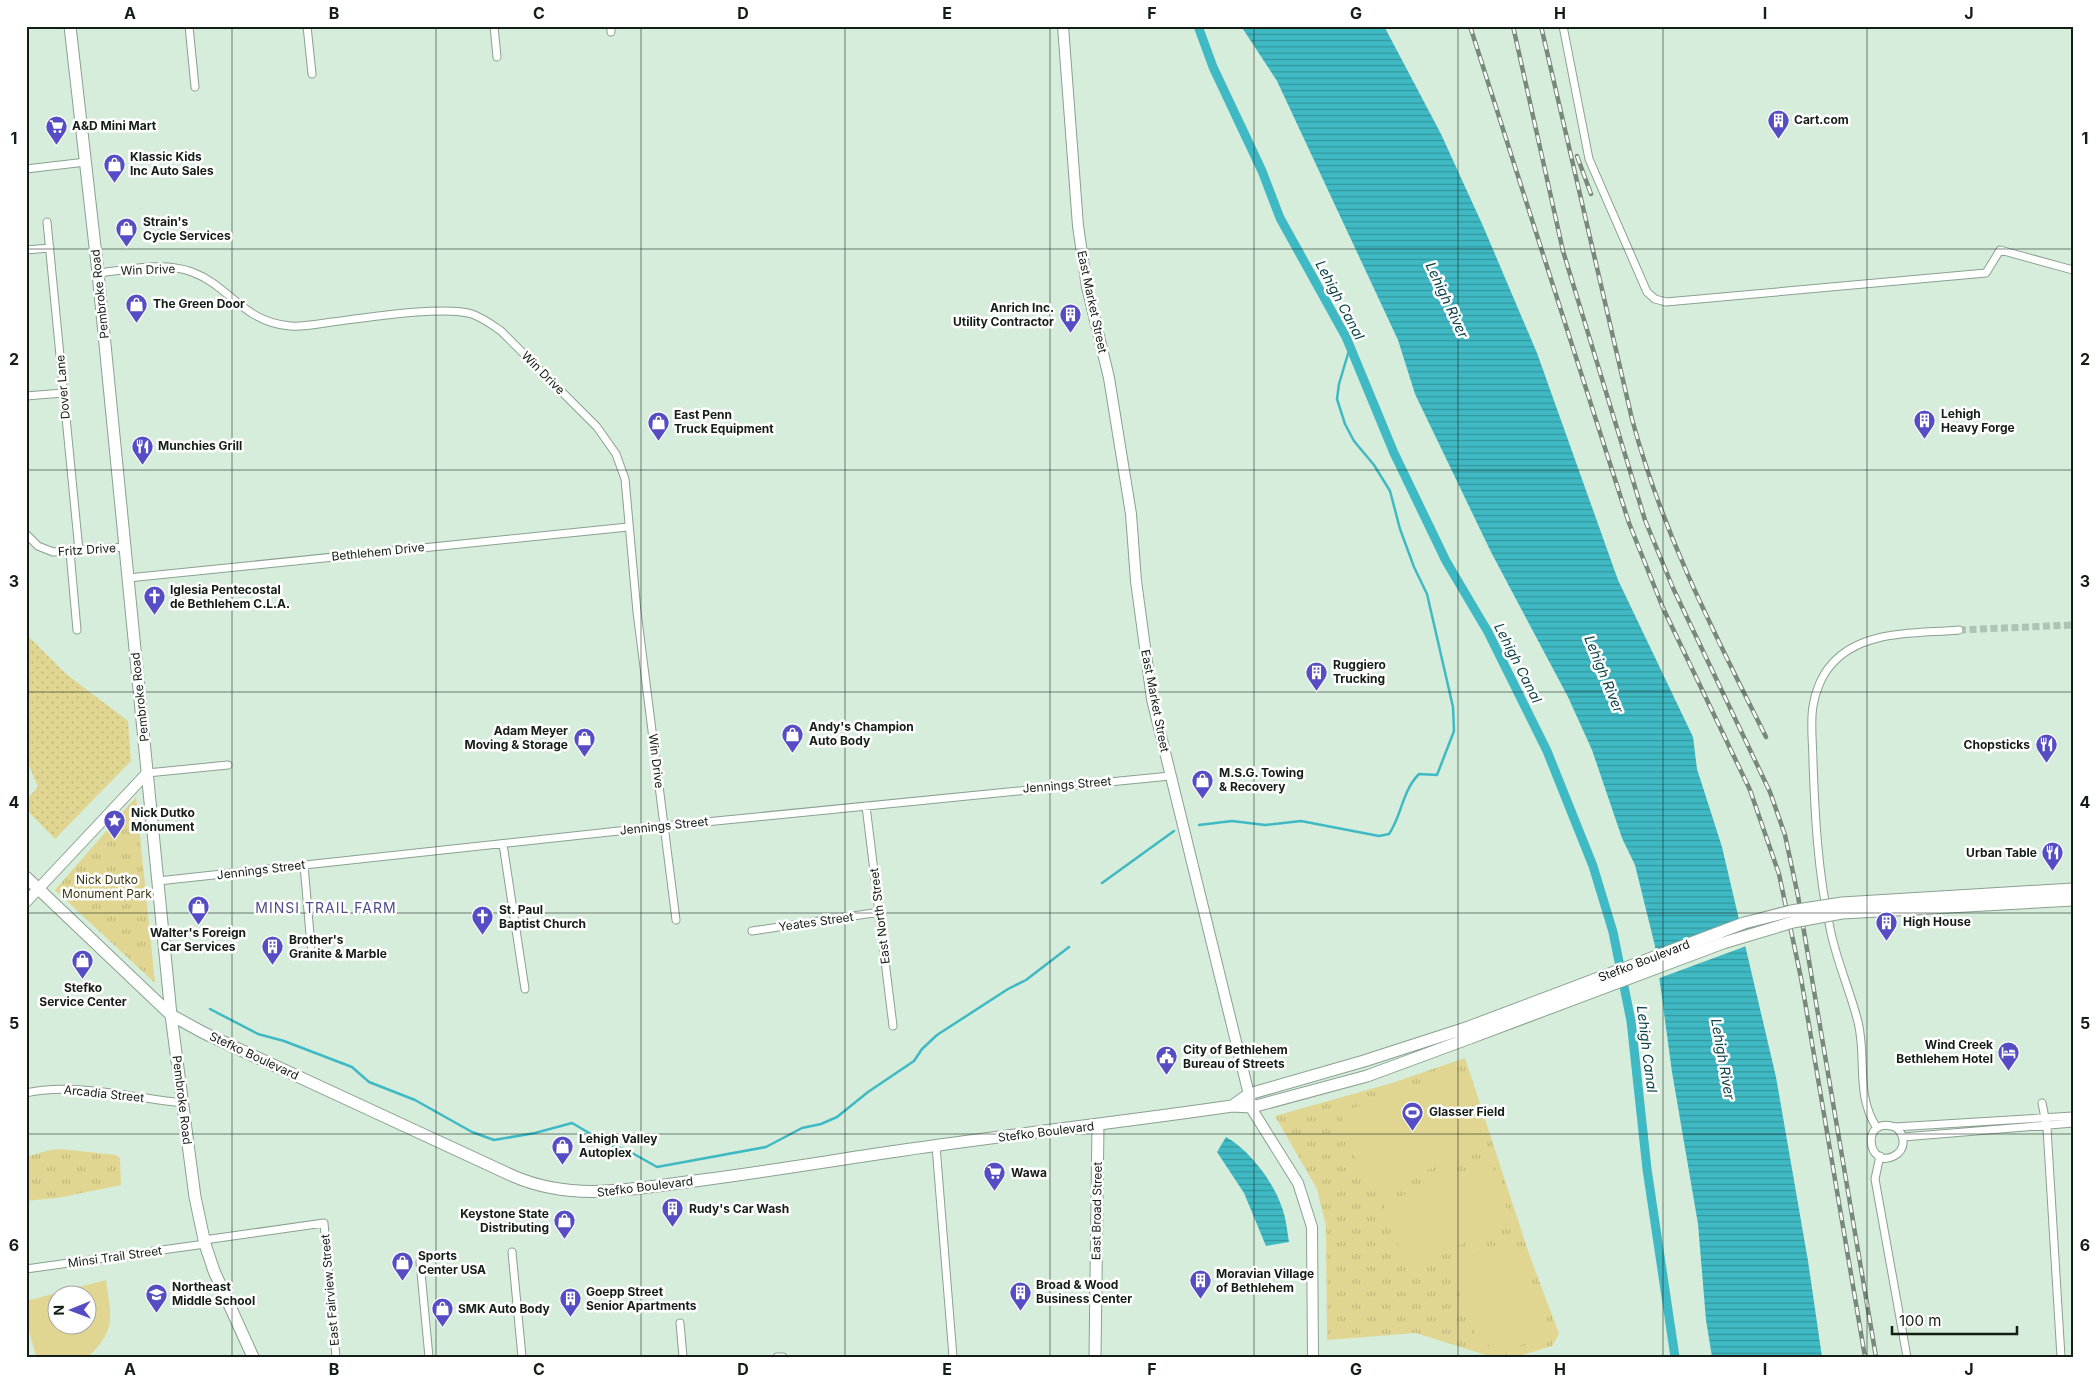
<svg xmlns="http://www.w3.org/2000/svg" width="2099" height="1383" font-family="Inter,sans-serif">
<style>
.grass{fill:url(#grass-dots)}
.park{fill:url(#park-tufts)}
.pitch{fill:#e0d691;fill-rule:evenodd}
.water{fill:url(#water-rules)}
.pier{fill:#d5edda}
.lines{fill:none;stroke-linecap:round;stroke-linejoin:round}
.stream{stroke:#3fb9c4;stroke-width:2.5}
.canal{stroke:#3fb9c4;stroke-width:9}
.street-tunnel{stroke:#aec3b3;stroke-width:7;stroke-dasharray:7 3.5;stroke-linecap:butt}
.street-casing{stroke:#8aa18f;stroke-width:9}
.secondary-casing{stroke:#8aa18f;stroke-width:12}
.primary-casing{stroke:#8aa18f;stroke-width:13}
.street{stroke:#fff;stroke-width:7}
.secondary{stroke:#fff;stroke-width:10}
.primary{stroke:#fff;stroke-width:11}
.rail-casing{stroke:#78897b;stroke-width:4.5}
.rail{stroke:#fff;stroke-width:2.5;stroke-dasharray:8;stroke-linecap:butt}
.primary-bridge-casing{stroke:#8aa18f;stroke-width:13;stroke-linecap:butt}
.primary-bridge{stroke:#fff;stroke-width:11}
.grid{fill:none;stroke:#141d16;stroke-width:1;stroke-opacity:0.55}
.labels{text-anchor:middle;stroke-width:5;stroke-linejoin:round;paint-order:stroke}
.poi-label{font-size:12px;font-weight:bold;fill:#141d16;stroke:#fff;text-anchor:start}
.street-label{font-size:12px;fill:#141d16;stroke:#fff}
.park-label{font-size:12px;fill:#3d3712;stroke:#fff}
.water-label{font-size:14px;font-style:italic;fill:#0c4348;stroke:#fff}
.neighbourhood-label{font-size:14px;letter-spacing:1px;fill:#4b4c8a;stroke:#fff}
.neatline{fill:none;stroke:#141d16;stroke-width:2}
.grid-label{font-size:16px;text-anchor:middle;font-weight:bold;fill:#141d16}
</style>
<defs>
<pattern id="grass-dots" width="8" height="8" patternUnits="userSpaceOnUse" patternTransform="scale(1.25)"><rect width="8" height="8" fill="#e0d691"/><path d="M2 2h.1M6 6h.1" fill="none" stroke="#bfb77c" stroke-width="1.8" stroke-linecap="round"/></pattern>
<pattern id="park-tufts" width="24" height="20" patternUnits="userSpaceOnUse" patternTransform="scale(1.25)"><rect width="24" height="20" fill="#e0d691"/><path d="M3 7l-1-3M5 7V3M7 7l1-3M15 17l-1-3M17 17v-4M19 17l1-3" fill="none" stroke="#bfb77c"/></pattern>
<pattern id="water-rules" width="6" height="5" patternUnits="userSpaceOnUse" patternTransform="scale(1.25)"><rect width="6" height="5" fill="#3fb9c4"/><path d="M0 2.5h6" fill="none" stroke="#34969e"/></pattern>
</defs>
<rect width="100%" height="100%" fill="#d5edda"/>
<path class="grass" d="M26 634 66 674 128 721 131 761 55 839 26 809V800L38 787 26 758Z"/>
<path class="park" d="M136 797 155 983 55 890Z
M1465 1058 1528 1251 1559 1334 1552 1346 1516 1357H1492L1416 1333 1327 1340 1326 1226 1317 1189 1275 1116 1392 1083Z
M61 1149 116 1155 120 1158 121 1185 57 1198 26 1201V1157L50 1150Z"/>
<path class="pitch" d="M1458 1069 1486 1148 1368 1192 1340 1113Z
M1491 1162 1512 1224 1406 1266 1383 1203Z
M1515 1240 1552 1335 1503 1351 1478 1341 1449 1264Z
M106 1280C111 1317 117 1329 88 1357H36L26 1319V1301ZM58 1296H88V1326H58Z"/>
<path class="water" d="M1241 26H1384L1441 134 1483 226 1537 353 1618 580 1693 737 1697 769 1722 847 1776 1077 1808 1261 1822 1357H1712L1706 1320 1698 1224 1672 1072 1655 946 1635 865 1622 838 1592 750 1568 697 1491 552 1415 394 1398 340 1277 81Z
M1226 1137C1249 1150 1272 1180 1281 1205 1286 1217 1287 1230 1289 1242L1266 1246 1244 1193 1217 1152Z"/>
<path class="pier" d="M1742 918 1749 945 1657 979 1653 951Z"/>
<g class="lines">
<path class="stream" d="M1199 825 1232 821 1265 825 1301 821 1379 836 1389 834C1402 815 1402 791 1419 774L1437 775 1454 731 1453 707 1427 594 1414 567 1400 529 1390 491 1374 465 1354 441 1345 424 1337 399 1339 384 1350 347
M1102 883 1174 831
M210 1009 258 1034 284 1041 352 1067 369 1082 415 1100 472 1132 494 1140 535 1133 572 1123 610 1145 627 1150 657 1167 766 1147 802 1128 821 1124 837 1117 868 1092 914 1061 922 1049 937 1035 1008 989 1026 980 1069 947"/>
<path class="canal" d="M1198 26 1213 67 1262 171 1280 218 1346 337 1394 453 1446 561 1488 632 1547 751 1593 866 1613 932 1631 1021 1647 1169 1675 1357"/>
<path class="street-tunnel" d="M1959 630 2073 625"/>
<defs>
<path id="street" d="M189 26 195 87
M307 26 312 74
M494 26 497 57
M611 26V32
M1563 26 1589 159 1647 292 1655 299 1666 302 1986 273 2000 250 2073 270
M26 169 86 162
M47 222 79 551
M26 250 50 248
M98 273C128 270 163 261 192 272 230 286 243 322 290 326 304 327 318 324 332 322 363 318 444 305 472 314 483 318 491 324 501 331L597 427 616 454 625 479 637 612 676 920
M26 396 63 393
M26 534 38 546 53 552 125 547
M70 552 77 630
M128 578 628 527
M147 773 228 765
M866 806 893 1026
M503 844 525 989
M304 865 311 946
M158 881 665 826 1170 776
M752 931 880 912
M26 1093C71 1082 135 1098 182 1103
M2042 1103 2047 1128 2061 1357
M1895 1127C1905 1134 1907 1149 1894 1156 1867 1170 1860 1115 1895 1127L2073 1116
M1877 1128C1855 1095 1867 1058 1858 1022 1850 990 1836 960 1830 928 1818 873 1815 818 1813 762 1813 744 1810 724 1813 706 1815 692 1822 675 1831 665 1861 629 1916 634 1959 630
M1903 1137 2073 1123
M936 1146 953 1357
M1880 1156 1875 1179 1907 1357
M204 1240 324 1223 336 1357
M512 1252 522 1357
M420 1262 429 1357
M26 1269 205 1244
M680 1323 683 1357
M777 1357H783"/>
<path id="secondary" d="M1063 26 1078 226 1087 287 1109 378 1131 514 1136 581 1152 699 1253 1111 1298 1183 1312 1227 1313 1357
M26 902 147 773"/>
<path id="primary" d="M70 26 98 273 171 1015 195 1197 205 1244 214 1271 253 1357
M26 877 171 1015 204 1033 513 1176C575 1203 638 1188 702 1180 770 1171 836 1160 904 1150 1013 1134 1123 1122 1232 1106L1252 1107 1367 1076 1470 1038
M1232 1106 1249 1094 1364 1061 1466 1028
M1095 1357 1098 1125"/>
</defs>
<use href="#street" class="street-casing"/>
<use href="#secondary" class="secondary-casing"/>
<use href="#primary" class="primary-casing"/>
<use href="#street" class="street"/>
<use href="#secondary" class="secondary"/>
<use href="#primary" class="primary"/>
<defs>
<path id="rail" d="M1470 26 1629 523 1663 608 1750 790 1779 874 1801 978 1865 1357
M1513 26 1563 251 1645 520 1673 588 1770 792 1785 835 1798 896 1876 1357
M1541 26 1632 419C1663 534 1713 631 1766 737
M1577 156 1591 194"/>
</defs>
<use href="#rail" class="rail-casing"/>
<use href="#rail" class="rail"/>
<defs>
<path id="primary-bridge" d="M1466 1028 1744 923 1791 911 1842 903 2073 889
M1470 1038 1723 943 1793 922 1842 913 2073 900"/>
</defs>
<use href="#primary-bridge" class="primary-bridge-casing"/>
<use href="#primary-bridge" class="primary-bridge"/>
</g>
<path class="grid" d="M232 26V1357M436 26V1357M641 26V1357M845 26V1357M1050 26V1357M1254 26V1357M1458 26V1357M1663 26V1357M1867 26V1357M26 249H2073M26 470H2073M26 692H2073M26 913H2073M26 1134H2073"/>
<defs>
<symbol id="building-pin" viewBox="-11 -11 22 30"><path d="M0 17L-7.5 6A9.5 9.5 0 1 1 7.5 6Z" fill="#564dc5" stroke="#fff"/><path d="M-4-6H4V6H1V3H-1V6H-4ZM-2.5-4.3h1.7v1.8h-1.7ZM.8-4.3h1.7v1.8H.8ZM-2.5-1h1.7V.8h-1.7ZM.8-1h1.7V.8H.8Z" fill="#fff"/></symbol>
<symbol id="supermarket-pin" viewBox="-11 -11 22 30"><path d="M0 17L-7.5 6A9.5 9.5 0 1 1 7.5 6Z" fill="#564dc5" stroke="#fff"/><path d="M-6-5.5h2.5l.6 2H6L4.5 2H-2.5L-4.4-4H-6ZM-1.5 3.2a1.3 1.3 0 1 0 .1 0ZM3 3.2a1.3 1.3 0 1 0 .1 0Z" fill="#fff"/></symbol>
<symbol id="shop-pin" viewBox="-11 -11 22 30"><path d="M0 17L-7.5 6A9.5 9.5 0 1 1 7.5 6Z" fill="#564dc5" stroke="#fff"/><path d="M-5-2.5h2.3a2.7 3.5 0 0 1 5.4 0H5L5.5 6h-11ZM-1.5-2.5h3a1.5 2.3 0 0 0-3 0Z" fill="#fff"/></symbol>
<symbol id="restaurant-pin" viewBox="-11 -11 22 30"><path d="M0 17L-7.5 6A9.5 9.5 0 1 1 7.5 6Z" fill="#564dc5" stroke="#fff"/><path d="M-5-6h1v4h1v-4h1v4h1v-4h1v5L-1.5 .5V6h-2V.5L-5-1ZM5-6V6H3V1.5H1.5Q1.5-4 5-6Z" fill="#fff"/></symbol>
<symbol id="church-pin" viewBox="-11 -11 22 30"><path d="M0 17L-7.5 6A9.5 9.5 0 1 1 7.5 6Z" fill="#564dc5" stroke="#fff"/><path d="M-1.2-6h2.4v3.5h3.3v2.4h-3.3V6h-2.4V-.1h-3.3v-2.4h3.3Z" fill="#fff"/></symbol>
<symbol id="sight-pin" viewBox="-11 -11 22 30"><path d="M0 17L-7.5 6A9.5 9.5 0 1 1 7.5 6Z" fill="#564dc5" stroke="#fff"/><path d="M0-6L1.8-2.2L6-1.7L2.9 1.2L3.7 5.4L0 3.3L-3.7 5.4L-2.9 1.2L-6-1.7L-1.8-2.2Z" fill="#fff"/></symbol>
<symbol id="hotel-pin" viewBox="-11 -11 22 30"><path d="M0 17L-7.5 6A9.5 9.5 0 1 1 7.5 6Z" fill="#564dc5" stroke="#fff"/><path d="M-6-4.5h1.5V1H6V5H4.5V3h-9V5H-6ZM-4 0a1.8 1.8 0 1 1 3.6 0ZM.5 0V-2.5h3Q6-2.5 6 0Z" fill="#fff"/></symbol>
<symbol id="civic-pin" viewBox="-11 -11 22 30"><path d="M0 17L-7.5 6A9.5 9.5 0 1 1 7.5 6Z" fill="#564dc5" stroke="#fff"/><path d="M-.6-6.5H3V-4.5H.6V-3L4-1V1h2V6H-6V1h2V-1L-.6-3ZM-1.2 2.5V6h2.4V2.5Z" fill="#fff"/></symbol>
<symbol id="stadium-pin" viewBox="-11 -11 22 30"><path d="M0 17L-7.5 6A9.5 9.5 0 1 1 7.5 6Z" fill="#564dc5" stroke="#fff"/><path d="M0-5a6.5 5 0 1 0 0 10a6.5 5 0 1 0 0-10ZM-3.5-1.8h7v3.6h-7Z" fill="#fff"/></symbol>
<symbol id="school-pin" viewBox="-11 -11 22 30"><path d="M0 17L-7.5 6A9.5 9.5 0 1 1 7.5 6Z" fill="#564dc5" stroke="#fff"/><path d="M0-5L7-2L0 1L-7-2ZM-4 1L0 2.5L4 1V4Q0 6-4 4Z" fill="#fff"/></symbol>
</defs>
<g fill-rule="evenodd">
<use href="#building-pin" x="1766" y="108" width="25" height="34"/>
<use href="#supermarket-pin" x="44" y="114" width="25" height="34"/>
<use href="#shop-pin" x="102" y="152" width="25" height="34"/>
<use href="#shop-pin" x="114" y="216" width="25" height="34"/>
<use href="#shop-pin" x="124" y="292" width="25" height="34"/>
<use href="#building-pin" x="1058" y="302" width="25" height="34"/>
<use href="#building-pin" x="1912" y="408" width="25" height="34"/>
<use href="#shop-pin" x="646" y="410" width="25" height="34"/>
<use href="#restaurant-pin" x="130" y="434" width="25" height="34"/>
<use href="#church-pin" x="142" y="584" width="25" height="34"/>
<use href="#building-pin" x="1304" y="660" width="25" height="34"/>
<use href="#shop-pin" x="780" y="722" width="25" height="34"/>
<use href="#shop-pin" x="572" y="726" width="25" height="34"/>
<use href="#restaurant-pin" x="2034" y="732" width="25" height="34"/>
<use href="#shop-pin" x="1190" y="768" width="25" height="34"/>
<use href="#sight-pin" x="102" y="808" width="25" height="34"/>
<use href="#restaurant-pin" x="2040" y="840" width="25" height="34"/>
<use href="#shop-pin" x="186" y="894" width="25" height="34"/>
<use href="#church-pin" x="470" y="904" width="25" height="34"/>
<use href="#building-pin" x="1874" y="910" width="25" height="34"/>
<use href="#building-pin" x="260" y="934" width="25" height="34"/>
<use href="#shop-pin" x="70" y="948" width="25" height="34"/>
<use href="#hotel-pin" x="1996" y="1040" width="25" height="34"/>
<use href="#civic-pin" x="1154" y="1044" width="25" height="34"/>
<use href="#stadium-pin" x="1400" y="1100" width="25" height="34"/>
<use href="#shop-pin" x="550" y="1134" width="25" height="34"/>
<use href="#supermarket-pin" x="982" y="1160" width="25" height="34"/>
<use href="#building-pin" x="660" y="1196" width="25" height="34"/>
<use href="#shop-pin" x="552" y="1208" width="25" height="34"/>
<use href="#shop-pin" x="390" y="1250" width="25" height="34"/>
<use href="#building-pin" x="1188" y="1268" width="25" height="34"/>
<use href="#building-pin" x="1008" y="1280" width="25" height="34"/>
<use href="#school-pin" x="144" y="1282" width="25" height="34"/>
<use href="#building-pin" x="558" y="1286" width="25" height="34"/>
<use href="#shop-pin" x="430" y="1296" width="25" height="34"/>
</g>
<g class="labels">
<g class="poi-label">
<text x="1794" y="124">Cart.com</text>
<text x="72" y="130">A&amp;D Mini Mart</text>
<text x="130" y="161">Klassic Kids<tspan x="130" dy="14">Inc Auto Sales</tspan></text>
<text x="143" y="226">Strain's<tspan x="143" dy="14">Cycle Services</tspan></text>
<text x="153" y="308">The Green Door</text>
<text x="1054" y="312" text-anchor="end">Anrich Inc.<tspan x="1054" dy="14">Utility Contractor</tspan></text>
<text x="1941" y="418">Lehigh<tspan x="1941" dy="14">Heavy Forge</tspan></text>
<text x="674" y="419">East Penn<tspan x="674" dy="14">Truck Equipment</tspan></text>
<text x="158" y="450">Munchies Grill</text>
<text x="170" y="594">Iglesia Pentecostal<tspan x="170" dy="14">de Bethlehem C.L.A.</tspan></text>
<text x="1333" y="669">Ruggiero<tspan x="1333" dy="14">Trucking</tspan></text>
<text x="809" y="731">Andy's Champion<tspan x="809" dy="14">Auto Body</tspan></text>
<text x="568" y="735" text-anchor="end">Adam Meyer<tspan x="568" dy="14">Moving &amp; Storage</tspan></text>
<text x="2030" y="749" text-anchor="end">Chopsticks</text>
<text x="1219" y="777">M.S.G. Towing<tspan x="1219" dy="14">&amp; Recovery</tspan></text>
<text x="131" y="817">Nick Dutko<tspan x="131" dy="14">Monument</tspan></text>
<text x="2037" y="857" text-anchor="end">Urban Table</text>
<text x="499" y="914">St. Paul<tspan x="499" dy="14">Baptist Church</tspan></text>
<text x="1903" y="926">High House</text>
<text x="198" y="937" text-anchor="middle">Walter's Foreign<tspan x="198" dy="14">Car Services</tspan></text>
<text x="289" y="944">Brother's<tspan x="289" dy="14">Granite &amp; Marble</tspan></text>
<text x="83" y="992" text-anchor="middle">Stefko<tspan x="83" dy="14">Service Center</tspan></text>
<text x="1993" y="1049" text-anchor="end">Wind Creek<tspan x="1993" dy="14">Bethlehem Hotel</tspan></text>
<text x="1183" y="1054">City of Bethlehem<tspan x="1183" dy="14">Bureau of Streets</tspan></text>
<text x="1429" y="1116">Glasser Field</text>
<text x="579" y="1143">Lehigh Valley<tspan x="579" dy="14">Autoplex</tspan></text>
<text x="1011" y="1177">Wawa</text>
<text x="689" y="1213">Rudy's Car Wash</text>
<text x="549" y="1218" text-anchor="end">Keystone State<tspan x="549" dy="14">Distributing</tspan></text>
<text x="418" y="1260">Sports<tspan x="418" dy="14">Center USA</tspan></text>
<text x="1216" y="1278">Moravian Village<tspan x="1216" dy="14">of Bethlehem</tspan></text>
<text x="1036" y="1289">Broad &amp; Wood<tspan x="1036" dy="14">Business Center</tspan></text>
<text x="172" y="1291">Northeast<tspan x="172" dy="14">Middle School</tspan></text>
<text x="586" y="1296">Goepp Street<tspan x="586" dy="14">Senior Apartments</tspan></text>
<text x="458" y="1313">SMK Auto Body</text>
</g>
<g class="street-label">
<text transform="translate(148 270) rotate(-2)" y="4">Win Drive</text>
<text transform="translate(100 294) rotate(-96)" y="4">Pembroke Road</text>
<text transform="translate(1092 302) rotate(78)" y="4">East Market Street</text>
<text transform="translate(543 373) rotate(45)" y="4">Win Drive</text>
<text transform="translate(63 387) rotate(-95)" y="4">Dover Lane</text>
<text transform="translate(87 550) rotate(-4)" y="4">Fritz Drive</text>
<text transform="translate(378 552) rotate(-6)" y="4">Bethlehem Drive</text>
<text transform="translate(140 697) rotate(-96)" y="4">Pembroke Road</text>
<text transform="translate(1155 701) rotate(79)" y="4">East Market Street</text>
<text transform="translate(656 761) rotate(83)" y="4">Win Drive</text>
<text transform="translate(1067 785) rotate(-5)" y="4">Jennings Street</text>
<text transform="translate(664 826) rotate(-6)" y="4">Jennings Street</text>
<text transform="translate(261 870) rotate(-7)" y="4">Jennings Street</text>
<text transform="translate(880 916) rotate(-97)" y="4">East North Street</text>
<text transform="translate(816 922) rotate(-8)" y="4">Yeates Street</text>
<text transform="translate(1644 961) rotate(-21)" y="4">Stefko Boulevard</text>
<text transform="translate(254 1056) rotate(25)" y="4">Stefko Boulevard</text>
<text transform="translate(104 1094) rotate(6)" y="4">Arcadia Street</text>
<text transform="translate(182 1100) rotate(83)" y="4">Pembroke Road</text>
<text transform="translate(1046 1132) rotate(-7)" y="4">Stefko Boulevard</text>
<text transform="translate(645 1187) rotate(-7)" y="4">Stefko Boulevard</text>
<text transform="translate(1097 1211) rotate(-89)" y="4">East Broad Street</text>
<text transform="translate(115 1257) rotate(-8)" y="4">Minsi Trail Street</text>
<text transform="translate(330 1290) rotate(-95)" y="4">East Fairview Street</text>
</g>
<g class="park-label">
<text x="107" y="884">Nick Dutko<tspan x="107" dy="14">Monument Park</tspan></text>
</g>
<g class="water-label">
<text transform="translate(1340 300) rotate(62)" y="5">Lehigh Canal</text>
<text transform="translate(1447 300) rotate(65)" y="5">Lehigh River</text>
<text transform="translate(1518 663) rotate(63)" y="5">Lehigh Canal</text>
<text transform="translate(1604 674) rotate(68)" y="5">Lehigh River</text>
<text transform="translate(1647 1049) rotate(83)" y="5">Lehigh Canal</text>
<text transform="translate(1723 1059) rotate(80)" y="5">Lehigh River</text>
</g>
<g class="neighbourhood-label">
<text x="326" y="913">MINSI TRAIL FARM</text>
</g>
</g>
<rect width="2099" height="1383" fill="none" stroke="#ffffff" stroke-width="55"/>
<g transform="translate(72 1310) rotate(269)"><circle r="24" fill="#ffffff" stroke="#a1a5a2"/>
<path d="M0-4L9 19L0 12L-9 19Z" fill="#564dc5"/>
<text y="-8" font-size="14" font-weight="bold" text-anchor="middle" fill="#141d16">N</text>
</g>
<path d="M1892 1326v8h125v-8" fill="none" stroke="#141d16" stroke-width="2.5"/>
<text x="1899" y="1326" font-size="15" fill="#141d16" stroke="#ffffff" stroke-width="4" paint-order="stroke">100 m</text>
<rect x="28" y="28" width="2044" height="1328" class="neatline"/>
<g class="grid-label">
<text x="130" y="19">A</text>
<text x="334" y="19">B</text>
<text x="539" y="19">C</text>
<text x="743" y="19">D</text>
<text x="947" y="19">E</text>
<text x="1152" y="19">F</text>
<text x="1356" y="19">G</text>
<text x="1560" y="19">H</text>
<text x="1765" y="19">I</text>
<text x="1969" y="19">J</text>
<text x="14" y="144">1</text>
<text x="2085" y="144">1</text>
<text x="14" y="365">2</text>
<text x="2085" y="365">2</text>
<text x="14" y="587">3</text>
<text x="2085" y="587">3</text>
<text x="14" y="808">4</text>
<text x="2085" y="808">4</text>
<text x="14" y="1029">5</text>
<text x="2085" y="1029">5</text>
<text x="14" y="1251">6</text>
<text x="2085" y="1251">6</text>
<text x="130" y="1375">A</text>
<text x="334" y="1375">B</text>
<text x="539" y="1375">C</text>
<text x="743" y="1375">D</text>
<text x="947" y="1375">E</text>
<text x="1152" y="1375">F</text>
<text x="1356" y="1375">G</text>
<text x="1560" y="1375">H</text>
<text x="1765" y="1375">I</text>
<text x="1969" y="1375">J</text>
</g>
</svg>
